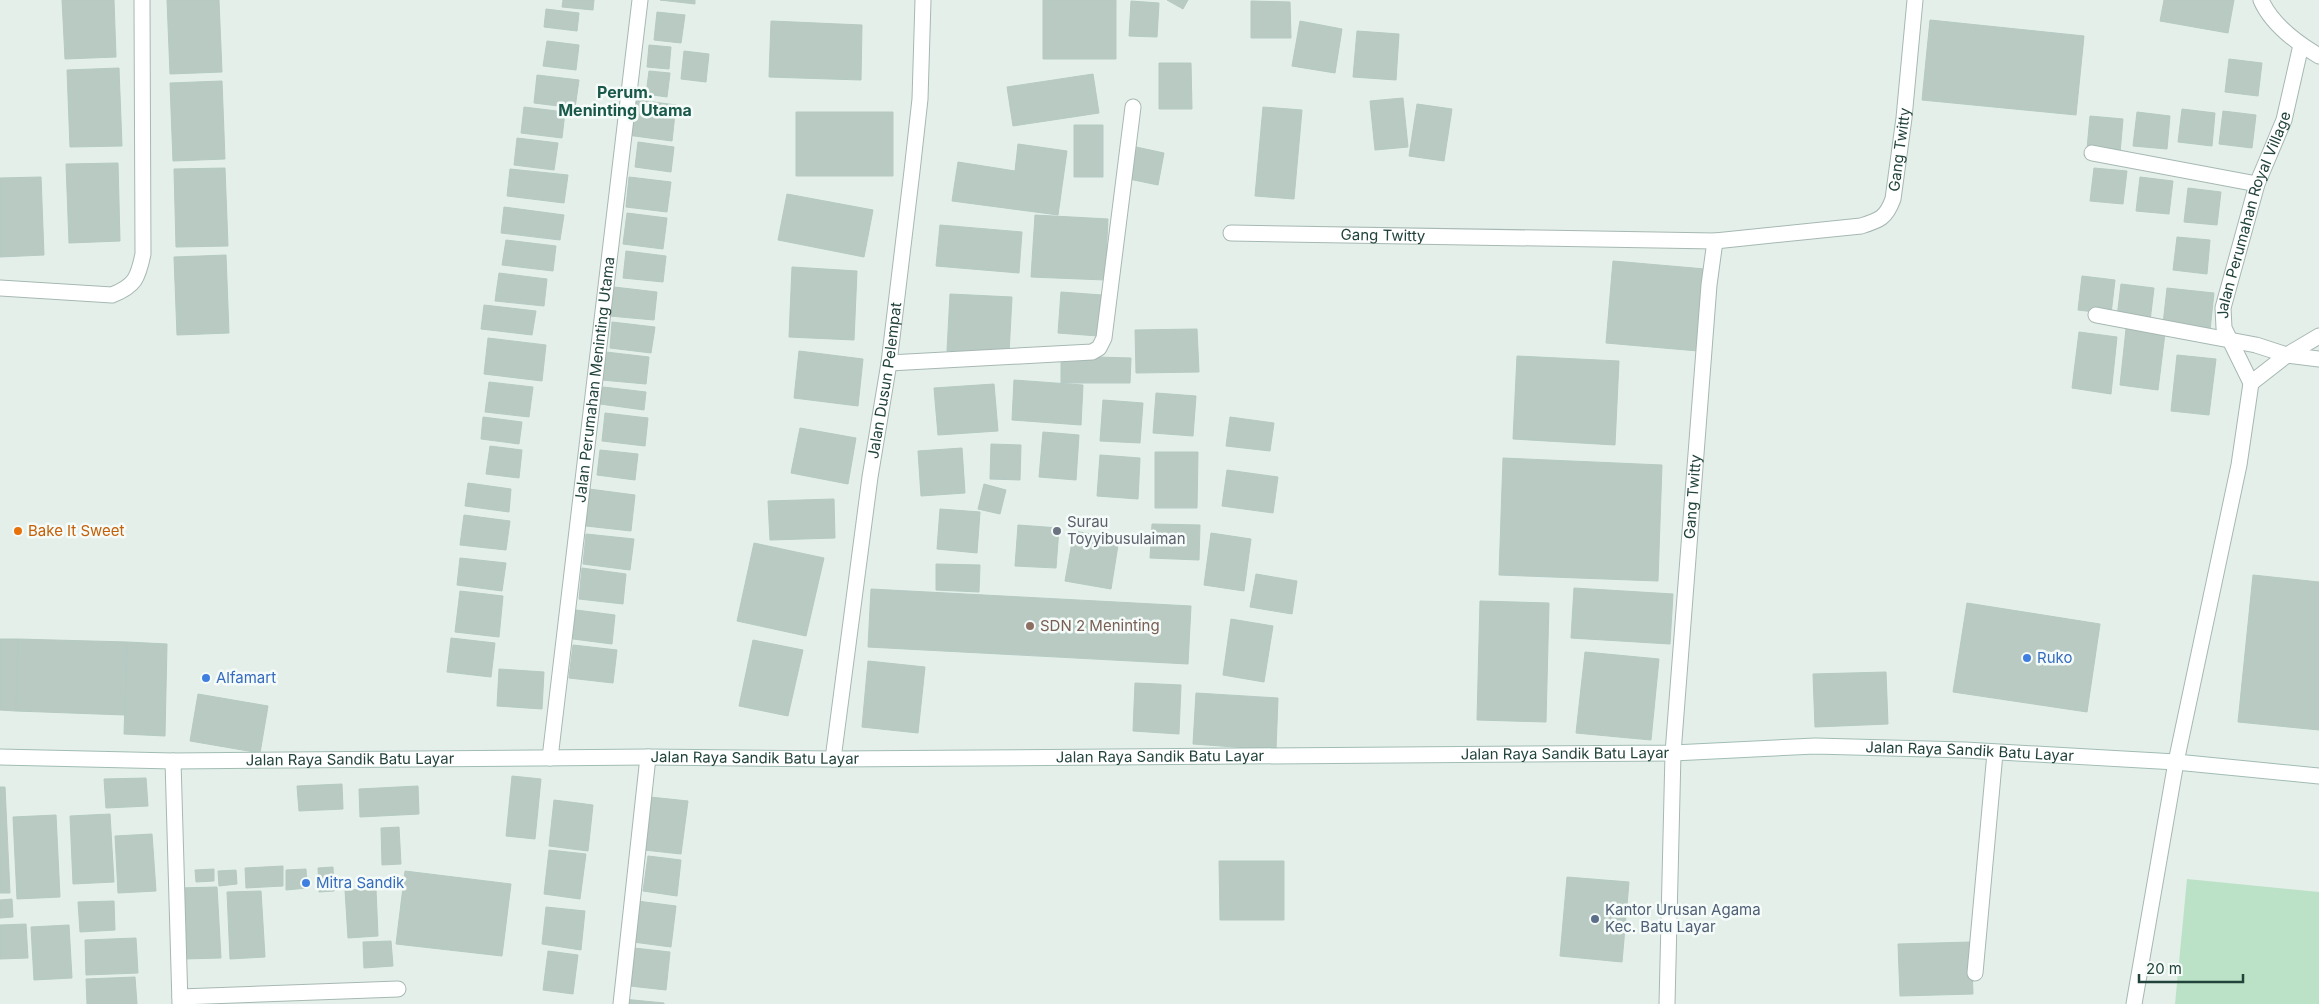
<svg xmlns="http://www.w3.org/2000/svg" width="2319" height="1004" font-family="Inter,sans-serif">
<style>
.green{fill:#bbe2c6}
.building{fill:#b9cac3;stroke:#b5cac2}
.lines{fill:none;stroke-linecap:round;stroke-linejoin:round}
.minor-casing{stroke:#a6b8b2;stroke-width:17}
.secondary-casing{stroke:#a1bcb3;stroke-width:17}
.minor{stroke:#fff;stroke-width:15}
.secondary{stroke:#fff;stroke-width:15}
.food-dot{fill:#e8710a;stroke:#f5fbf8;stroke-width:2}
.worship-dot{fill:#6b7280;stroke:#f5fbf8;stroke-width:2}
.education-dot{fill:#8d6e63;stroke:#f5fbf8;stroke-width:2}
.shop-dot{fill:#3f7fe0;stroke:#f5fbf8;stroke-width:2}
.service-dot{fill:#5c6f8a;stroke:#f5fbf8;stroke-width:2}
.labels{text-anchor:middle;stroke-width:5;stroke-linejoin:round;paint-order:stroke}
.street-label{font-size:15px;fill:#21433b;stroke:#f5fbf8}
.worship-label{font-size:15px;fill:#5b616d;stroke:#f5fbf8;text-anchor:start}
.food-label{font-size:15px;fill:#c56008;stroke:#f5fbf8;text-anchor:start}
.education-label{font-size:15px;fill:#785e54;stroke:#f5fbf8;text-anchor:start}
.shop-label{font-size:15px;fill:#366cbe;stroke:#f5fbf8;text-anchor:start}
.service-label{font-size:15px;fill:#4e5e75;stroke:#f5fbf8;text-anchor:start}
.neighbourhood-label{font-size:16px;font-weight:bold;fill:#1a584a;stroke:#f5fbf8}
</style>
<rect width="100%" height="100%" fill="#e4efea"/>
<path class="green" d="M2187 879 2319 892V1004H2175Z"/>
<path class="building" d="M62 0H114L116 57 65 59Z
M167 0H219L222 72 170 74Z
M563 0H594L593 10 562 7Z
M660 0H695V4Z
M1043 0H1116V59H1043Z
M1167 0H1188L1183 9Z
M2164 0H2234L2228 33 2160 21Z
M1131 1 1159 3 1157 37 1129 36Z
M1251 1 1290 2 1291 38H1251Z
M546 9 579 13 577 31 544 27Z
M657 12 685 15 681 43 654 40Z
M1930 20 2084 36 2076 115 1922 100Z
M771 21 862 25 861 80 769 77Z
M1300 21 1342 29 1335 73 1292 66Z
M1357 31 1399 34 1396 80 1353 77Z
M547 41 579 45 576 70 543 66Z
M649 45 671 47 669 69 647 67Z
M684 51 709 54 706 82 681 79Z
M2229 59 2262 63 2258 96 2225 92Z
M1159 63H1191L1192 109H1159Z
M119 68 122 146 70 147 67 70Z
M649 71 670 73 667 97 646 94Z
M1093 74 1099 113 1013 126 1007 87Z
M537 75 579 80 575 108 534 103Z
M222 81 225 159 173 161 170 83Z
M1403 98 1408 147 1375 150 1370 101Z
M631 99 676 105 672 141 627 135Z
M1417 104 1452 109 1444 161 1409 156Z
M524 107 565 112 562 138 521 133Z
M1263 107 1302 110 1294 199 1255 196Z
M2182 109 2215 113 2212 146 2178 142Z
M2223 111 2256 115 2252 148 2219 144Z
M796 112H893V176H796Z
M2137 112 2170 116 2167 149 2133 146Z
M2090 116 2123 119 2120 153 2087 149Z
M1074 125H1103V177H1074Z
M517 138 558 143 554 170 514 165Z
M638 142 674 147 671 172 635 167Z
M1018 144 1067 151 1058 215 952 201 958 162 1015 171Z
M1136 147 1164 153 1158 185 1129 179Z
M118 163 120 241 69 243 66 164Z
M225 168 228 246 176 247 174 169Z
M2094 168 2127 171 2123 204 2090 201Z
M510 169 568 175 564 203 507 196Z
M41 177 44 255 0 257V178Z
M629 177 671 182 667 212 626 207Z
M2140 177 2173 181 2169 214 2136 211Z
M2188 188 2221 192 2217 225 2184 222Z
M787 194 873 210 864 257 778 240Z
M504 207 564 215 560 240 501 233Z
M627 213 667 218 663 249 623 244Z
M1035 215 1108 219 1105 280 1031 277Z
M940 225 1022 232 1019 273 936 266Z
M2177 237 2210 240 2207 274 2173 270Z
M506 240 556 246 553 271 502 265Z
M626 251 666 256 663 282 623 278Z
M226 255 229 333 177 335 174 257Z
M1613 261 1705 269 1698 351 1606 343Z
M792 267 857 271 854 340 789 337Z
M499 273 547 279 544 306 495 301Z
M2082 276 2115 280 2111 314 2078 310Z
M2121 284 2154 288 2150 321 2117 317Z
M614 287 657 292 654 320 610 316Z
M2167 288 2214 293 2210 330 2163 324Z
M1061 292 1102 295 1098 336 1058 333Z
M950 294 1012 297 1009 354 947 351Z
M484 305 536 311 532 335 481 329Z
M612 322 655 327 651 353 610 348Z
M1197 329 1199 372 1136 373 1135 330Z
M2126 329 2165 333 2158 390 2120 385Z
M2079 332 2117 337 2111 394 2072 388Z
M488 338 546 345 542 381 484 374Z
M799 351 863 359 858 406 794 398Z
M606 352 649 357 646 384 602 380Z
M2177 355 2216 359 2209 415 2171 411Z
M1061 356 1131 358 1130 383H1061Z
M1517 356 1619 361 1615 445 1513 439Z
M1014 380 1083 385 1081 425 1012 420Z
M489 382 533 387 529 417 485 412Z
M994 384 998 431 938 435 934 388Z
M603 387 646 392 644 410 600 404Z
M1156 393 1196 396 1193 436 1153 433Z
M1103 400 1143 403 1140 443 1100 441Z
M605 413 648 418 645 446 602 441Z
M483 417 522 422 519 444 481 439Z
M1230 417 1274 423 1270 451 1226 446Z
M800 428 856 438 848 484 791 473Z
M1043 432 1079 435 1076 480 1039 477Z
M991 444 1021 445 1020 480 990 479Z
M490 446 522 450 519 478 486 474Z
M962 448 965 493 921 496 918 451Z
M600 450 638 454 635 480 597 475Z
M1155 452H1198L1197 508H1155Z
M1100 455 1140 458 1138 499 1097 496Z
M1503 458 1662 465 1658 581 1499 575Z
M1227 470 1278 477 1273 513 1222 506Z
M468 483 511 489 509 512 465 506Z
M984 484 1006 490 1000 514 978 509Z
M589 489 635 495 631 531 586 526Z
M834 499 835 538 770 540 768 501Z
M940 509 980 512 977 553 937 549Z
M464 515 510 521 506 550 460 545Z
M1152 524 1200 525 1199 560 1150 558Z
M1018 525 1059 528 1056 568 1015 566Z
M1074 531 1119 539 1111 589 1065 581Z
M1211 533 1251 539 1244 591 1204 585Z
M586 534 634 539 630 570 583 564Z
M754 543 824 558 806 636 737 621Z
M460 558 506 563 502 591 457 585Z
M936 564 980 565 979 592 936 590Z
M582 568 626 574 623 604 579 599Z
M1256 574 1297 581 1292 614 1250 607Z
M2253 575 2319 582V730L2238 722Z
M1574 588 1673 594 1670 644 1571 638Z
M871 589 1191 606 1188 664 868 647Z
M460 591 503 596 499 637 455 632Z
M1480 601 1549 603 1546 722 1477 720Z
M1967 603 2100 624 2087 712 1953 692Z
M576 610 615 615 612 644 573 639Z
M1231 619 1273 626 1264 682 1223 675Z
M451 638 495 643 491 677 447 672Z
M0 639H18L16 711 0 710Z
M18 639 127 642 125 715 16 711Z
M753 640 803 650 788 716 739 706Z
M127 642 167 644 165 736 124 734Z
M573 645 617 650 613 683 569 678Z
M1585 652 1659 659 1651 740 1576 733Z
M868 661 925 667 918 733 862 727Z
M499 669 544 672 542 709 497 706Z
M1886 672 1888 724 1815 727 1813 674Z
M1135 683 1181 685 1179 734 1133 731Z
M1196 693 1278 698 1276 750 1193 744Z
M198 694 268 706 260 753 190 741Z
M512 776 541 779 535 839 506 836Z
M146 778 148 806 106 808 104 779Z
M342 784 343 809 299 811 297 786Z
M418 786 419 814 360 817 359 789Z
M0 787H5L10 893H0Z
M650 797 688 801 681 854 644 850Z
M554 800 593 805 588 851 549 846Z
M110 814 114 882 73 884 70 816Z
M56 815 60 897 17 899 13 817Z
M399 827 401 864 382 865 381 828Z
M152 834 156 891 118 893 115 836Z
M549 850 586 854 580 899 544 894Z
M648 856 681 860 677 896 643 891Z
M1219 861H1284V920H1220Z
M283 866V886L246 888 245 868Z
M333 867 334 891 319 892 318 868Z
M214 869V881L196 882 195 870Z
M306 869 307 888 286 890V870Z
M236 870 237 884 219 886 218 871Z
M405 871 511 884 502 956 396 944Z
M1567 877 1629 882 1622 962 1560 956Z
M217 887 221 958 183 959 179 888Z
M376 889 378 936 348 938 345 890Z
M261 891 265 957 230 959 227 892Z
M12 899 13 917 0 918V900Z
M114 901 115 930 80 932 78 902Z
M637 901 676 906 671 947 633 942Z
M546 907 585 911 581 950 542 944Z
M26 924 28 958 0 959V925Z
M69 925 72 978 34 980 31 927Z
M136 938 138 973 86 975 85 940Z
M391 941 393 966 364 968 363 942Z
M1971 942 1973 994 1900 996 1898 944Z
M634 948 670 952 666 990 630 986Z
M548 951 578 955 573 994 543 990Z
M135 977 137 1004H87L86 979Z
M623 999 664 1003V1004H622Z"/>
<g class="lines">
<defs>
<g id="minor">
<path d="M2261 0C2271 23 2297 43 2319 56"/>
<path d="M2092 153 2257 184"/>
<path id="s1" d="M1231 233 1715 241 1861 226C1880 220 1886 218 1893 199L1904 118 1915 0"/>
<path d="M0 288 112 295C135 286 138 278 143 254L142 0"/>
<path d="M2096 315 2256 345 2287 355 2319 359"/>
<path d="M889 363 1092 352 1099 348 1104 338 1133 107"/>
<path id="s2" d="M2251 383 2224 328 2223 308 2257 184 2284 120 2301 45"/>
<path id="s3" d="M550 758 640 0"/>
<path id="s4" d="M833 759 870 477 889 363 912 171 920 99 923 0"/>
<path d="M173 761 180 1004"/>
<path d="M1975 973 1995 753"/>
<path d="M180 997 398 989"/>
<path d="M621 1004 648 757"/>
<path id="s5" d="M1667 1004 1673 753 1709 285 1715 241"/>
<path d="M2134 1004 2176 762 2239 465 2251 383 2287 355 2319 336"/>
</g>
<g id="secondary">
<path id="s6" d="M0 757 173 761 648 757 833 759 1673 753 1815 746 1965 750 2176 762 2319 776"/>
</g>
</defs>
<use href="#minor" class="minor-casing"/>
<use href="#secondary" class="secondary-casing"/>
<use href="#minor" class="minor"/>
<use href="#secondary" class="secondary"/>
</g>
<circle class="food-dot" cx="18" cy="531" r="5"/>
<circle class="worship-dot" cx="1057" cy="531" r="5"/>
<circle class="education-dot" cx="1030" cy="626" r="5"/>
<g class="shop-dot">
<circle cx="2027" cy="658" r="5"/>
<circle cx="206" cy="678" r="5"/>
<circle cx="306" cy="883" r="5"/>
</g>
<circle class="service-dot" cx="1595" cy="919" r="5"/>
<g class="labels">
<g class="street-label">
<text dy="5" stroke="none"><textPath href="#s1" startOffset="725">Gang Twitty</textPath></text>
<text dy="5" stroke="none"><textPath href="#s2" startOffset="179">Jalan Perumahan Royal Village</textPath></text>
<text dy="5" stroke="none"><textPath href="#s1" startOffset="152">Gang Twitty</textPath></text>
<text dy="5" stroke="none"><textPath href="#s3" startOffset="381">Jalan Perumahan Meninting Utama</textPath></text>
<text dy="5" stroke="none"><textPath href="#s4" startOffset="382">Jalan Dusun Pelempat</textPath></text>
<text dy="5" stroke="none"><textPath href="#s5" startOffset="508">Gang Twitty</textPath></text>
<text dy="5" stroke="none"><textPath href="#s6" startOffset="1970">Jalan Raya Sandik Batu Layar</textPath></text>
<text dy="5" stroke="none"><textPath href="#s6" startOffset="1565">Jalan Raya Sandik Batu Layar</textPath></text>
<text dy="5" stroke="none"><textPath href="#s6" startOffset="1160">Jalan Raya Sandik Batu Layar</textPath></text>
<text dy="5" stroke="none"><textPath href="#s6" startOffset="755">Jalan Raya Sandik Batu Layar</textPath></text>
<text dy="5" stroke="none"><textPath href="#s6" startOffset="350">Jalan Raya Sandik Batu Layar</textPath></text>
</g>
<g class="worship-label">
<text x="1067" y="527">Surau<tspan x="1067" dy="17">Toyyibusulaiman</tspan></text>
</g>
<g class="food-label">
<text x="28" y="536">Bake It Sweet</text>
</g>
<g class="education-label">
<text x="1040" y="631">SDN 2 Meninting</text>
</g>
<g class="shop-label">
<text x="2037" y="663">Ruko</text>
<text x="216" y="683">Alfamart</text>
<text x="316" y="888">Mitra Sandik</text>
</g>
<g class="service-label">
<text x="1605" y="915">Kantor Urusan Agama<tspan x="1605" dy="17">Kec. Batu Layar</tspan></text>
</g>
<g class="neighbourhood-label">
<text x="625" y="98">Perum.<tspan x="625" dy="18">Meninting Utama</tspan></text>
</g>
</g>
<path d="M2139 974v8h104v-8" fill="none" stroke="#21433b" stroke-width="2.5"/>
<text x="2146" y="974" font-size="15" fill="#21433b" stroke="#f5fbf8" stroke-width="4" paint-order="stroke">20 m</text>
</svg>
